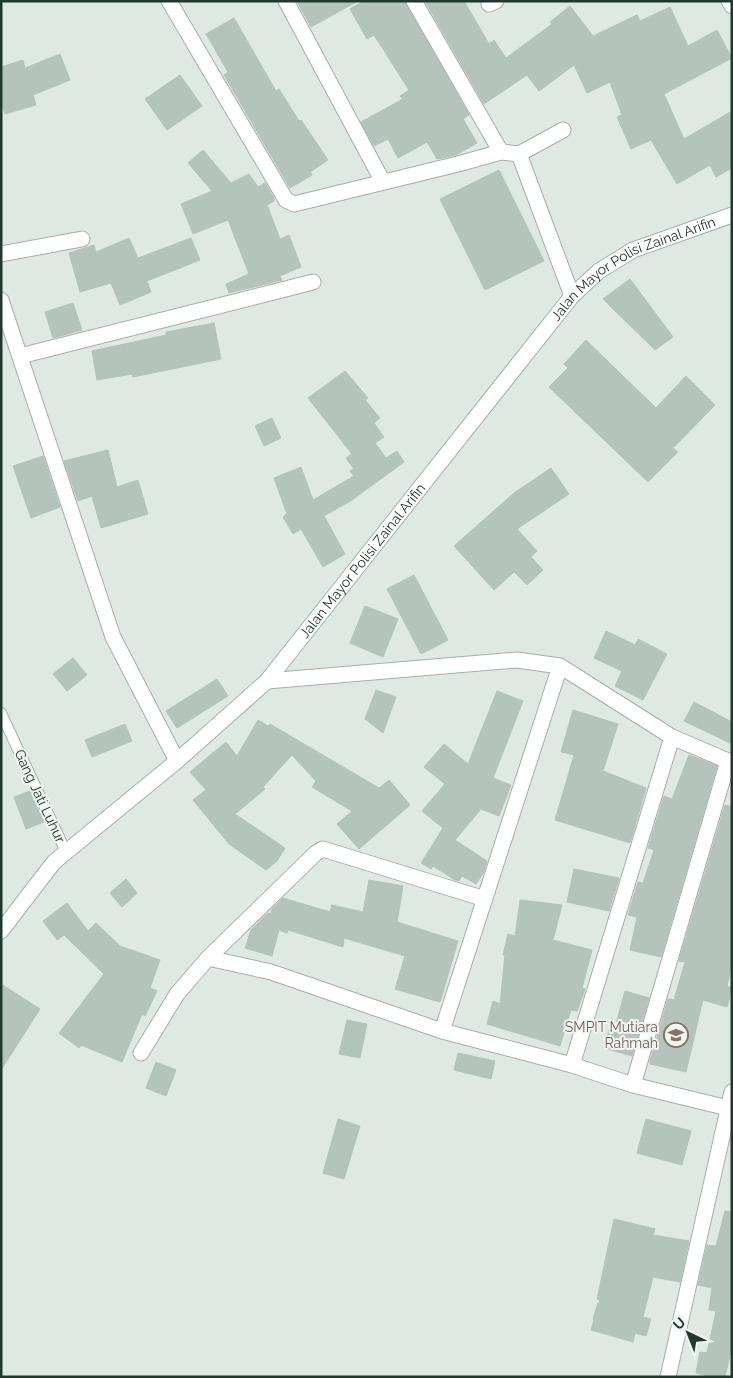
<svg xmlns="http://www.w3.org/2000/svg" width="733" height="1378" font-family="Raleway,sans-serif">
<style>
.building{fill:#b4c4bc;stroke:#b2c3b9}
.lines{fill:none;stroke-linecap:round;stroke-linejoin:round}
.lane-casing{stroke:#a2b0a9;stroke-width:12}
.street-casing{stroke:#a2b0a9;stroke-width:17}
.secondary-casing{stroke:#9eb5a9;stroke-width:17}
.lane{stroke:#fff;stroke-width:10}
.street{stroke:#fff;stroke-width:15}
.secondary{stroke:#fff;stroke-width:15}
.labels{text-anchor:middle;stroke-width:4;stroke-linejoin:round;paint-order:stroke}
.street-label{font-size:14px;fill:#21382f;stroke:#eff6f1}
.education-label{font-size:14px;fill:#785e54;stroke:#eff6f1;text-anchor:end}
</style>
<rect width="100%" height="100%" fill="#dfe9e3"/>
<path class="building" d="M297 1H358L311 27Z
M364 1H405L469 115 463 119 477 143 456 155 437 159 427 142 398 158 388 139 374 146 361 122 403 99 400 96 409 90 374 35 367 39 350 9Z
M425 1H464L489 44 494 40 506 58 552 24 550 22 570 6 593 36 637 15 640 21 670 7 688 46 717 30 732 58 664 94 684 139 732 111V168L716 177 710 165 677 184 651 140 631 149 617 117 622 115 610 82 587 93 574 65 539 91 527 75 484 104Z
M234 18 276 91 279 89 299 121 301 120 328 160 310 172 312 175 290 188 224 75 228 72 206 34Z
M60 54 70 80 33 95 36 105 5 114 1 101V67L23 60 25 68Z
M180 75 202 106 167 130 145 99Z
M203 150 231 183 249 174 258 187 265 183 274 198V201L267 205 280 239 289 235 301 267 280 276 282 280 278 281 229 293 226 284 249 274 228 220 193 234 181 204 212 191 188 163Z
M499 170 544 261 485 290 440 199Z
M129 238 138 258 191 238 200 260 147 281 151 292 120 305 111 283 80 292 69 253 94 245 96 252Z
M630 279 673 337 655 350 603 299Z
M73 303 82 330 53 338 45 312Z
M214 323 221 359 133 377 132 374 97 380 92 351 166 335V332Z
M586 340 656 408 686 376 715 405 673 448 678 452 648 482 549 387 568 368 564 364Z
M345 371 368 398 365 400 380 418 374 423 384 437 375 443 386 458 397 451 404 462 352 500 324 516 345 554 323 567 301 529 293 534 283 517 287 514 274 478 301 467 313 500 354 476 350 471 354 469 346 458 352 454 308 398Z
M272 418 281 438 264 446 255 426Z
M108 450 117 487 138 480 148 514 101 528 92 496 78 501 64 461Z
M43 456 60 507 31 518 13 466Z
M551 468 569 494 517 529 537 551 531 557 543 570 527 585 514 572 494 590 454 546 514 493Z
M414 575 448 640 421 654 387 589Z
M365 606 398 619 383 657 350 643Z
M606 631 635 645 638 639 667 654 643 700 615 686 622 671 594 658Z
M73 658 87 675 67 691 53 674Z
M217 679 228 696 177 728 166 711Z
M376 690 396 697 383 733 365 719Z
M497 691 523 701 493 778 511 785 499 816 481 809 455 840 487 861 484 872 476 884 462 876 459 881 455 880 433 866 431 869 421 863 443 828 422 811 445 784 424 767 444 744 468 764Z
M694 702 732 722V744L684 721Z
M573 710 618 724 603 771 646 788 630 843 555 820 574 755 561 752Z
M258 720 268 726 270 724 379 788 389 780 410 805 359 849 337 824 352 811 312 787 316 781 292 755 263 787 265 789 235 814 285 848 277 861 266 870 229 844 193 800 206 790 190 772 226 742 237 756Z
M125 724 132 741 92 757 85 740Z
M689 755 717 766 661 957 630 950 637 917 628 915 638 882 643 883 654 850 648 848 664 796 672 799Z
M30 791 44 822 26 829 14 797Z
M725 805 732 807V965L727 986 732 988V990L727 1007 703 1000 686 1072 650 1064V1061L668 999 674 1000 685 962 679 961Z
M574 869 619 878 609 911 567 902Z
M126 879 137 893 122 907 110 893Z
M369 880 403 886 397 922 458 941 440 1002 395 989 405 956 344 938 343 947 288 930 287 933 279 930 272 956 245 948 251 930 268 913 271 914 272 909 283 898 330 912 332 905 363 912Z
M520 900 562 905 553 940 592 950 582 988 585 989 577 1011 571 1010 560 1046 487 1024 493 1001 500 1004 505 955H503L508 934 515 936Z
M67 903 88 931 96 923 120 946 160 960 150 988 157 991 145 1016 142 1014 122 1062 81 1045 79 1048 59 1033 104 974 64 935 57 940 43 921Z
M1 984 40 1009 1 1070Z
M625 991 649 998 632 1056 604 1048 609 1030 614 1031Z
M347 1020 367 1024 360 1058 339 1054Z
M458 1053 495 1061 491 1079 454 1070Z
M156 1062 176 1070 166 1096 146 1088Z
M338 1119 360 1126 344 1179 323 1173Z
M646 1119 691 1131 682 1165 637 1153Z
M725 1211 732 1212V1346L725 1377H713L696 1373 700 1352 707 1353 716 1311 709 1310 712 1288 698 1285 707 1245 716 1246Z
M614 1219 655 1229 653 1235 689 1241 680 1282 653 1277 643 1317 651 1319 646 1336 635 1333 633 1342 591 1330 594 1320 593 1319 598 1303 599 1304 600 1300 597 1299Z"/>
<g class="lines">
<defs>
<path id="lane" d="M1 713 66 852"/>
<path id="street" d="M169 1 286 200 294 204 458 164 501 152
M286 1 383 182
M414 1 501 152 519 154 572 296
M729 1 732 6
M489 4 496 1
M519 154 563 130
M1 254 82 239
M1 300 113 637 177 761
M20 356 313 282
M560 666 672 737 728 761 633 1085
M267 681 517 660 560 666 442 1031 572 1065 633 1085 732 1109
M208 958 271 972 442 1031
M141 1053 177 994 208 958 316 853 323 849 485 899
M572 1065 672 737
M668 1377 732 1092"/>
<g id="secondary">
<path id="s1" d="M1 931 54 862 177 761 267 681 572 296 599 271 633 250 732 215"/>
</g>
</defs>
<use href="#lane" class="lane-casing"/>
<use href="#street" class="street-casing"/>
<use href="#secondary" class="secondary-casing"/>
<use href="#lane" class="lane"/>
<use href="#street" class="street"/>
<use href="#secondary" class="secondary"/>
</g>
<defs>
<symbol id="school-ring" viewBox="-11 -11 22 22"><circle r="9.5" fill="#eff6f1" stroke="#8d6e63" stroke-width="1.5"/><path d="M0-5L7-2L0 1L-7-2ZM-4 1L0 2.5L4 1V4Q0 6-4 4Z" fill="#8d6e63"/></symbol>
</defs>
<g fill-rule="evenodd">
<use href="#school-ring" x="662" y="1021" width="28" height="28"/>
</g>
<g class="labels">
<g class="street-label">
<text dy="5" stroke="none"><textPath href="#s1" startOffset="925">Jalan Mayor Polisi Zainal Arifin</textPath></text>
<text dy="5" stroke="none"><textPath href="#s1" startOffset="520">Jalan Mayor Polisi Zainal Arifin</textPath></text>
<text transform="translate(40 796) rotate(65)" y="5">Gang Jati Luhur</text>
</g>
<g class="education-label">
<text x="658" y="1032">SMPIT Mutiara<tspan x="658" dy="16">Rahmah</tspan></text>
</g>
</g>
<rect width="733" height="1378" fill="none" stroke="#21382f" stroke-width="5"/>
<g transform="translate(688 1333) rotate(317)" stroke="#eff6f1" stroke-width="4" paint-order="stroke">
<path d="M0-4L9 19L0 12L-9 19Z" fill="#21382f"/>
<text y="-8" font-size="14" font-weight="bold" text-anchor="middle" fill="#21382f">U</text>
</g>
</svg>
